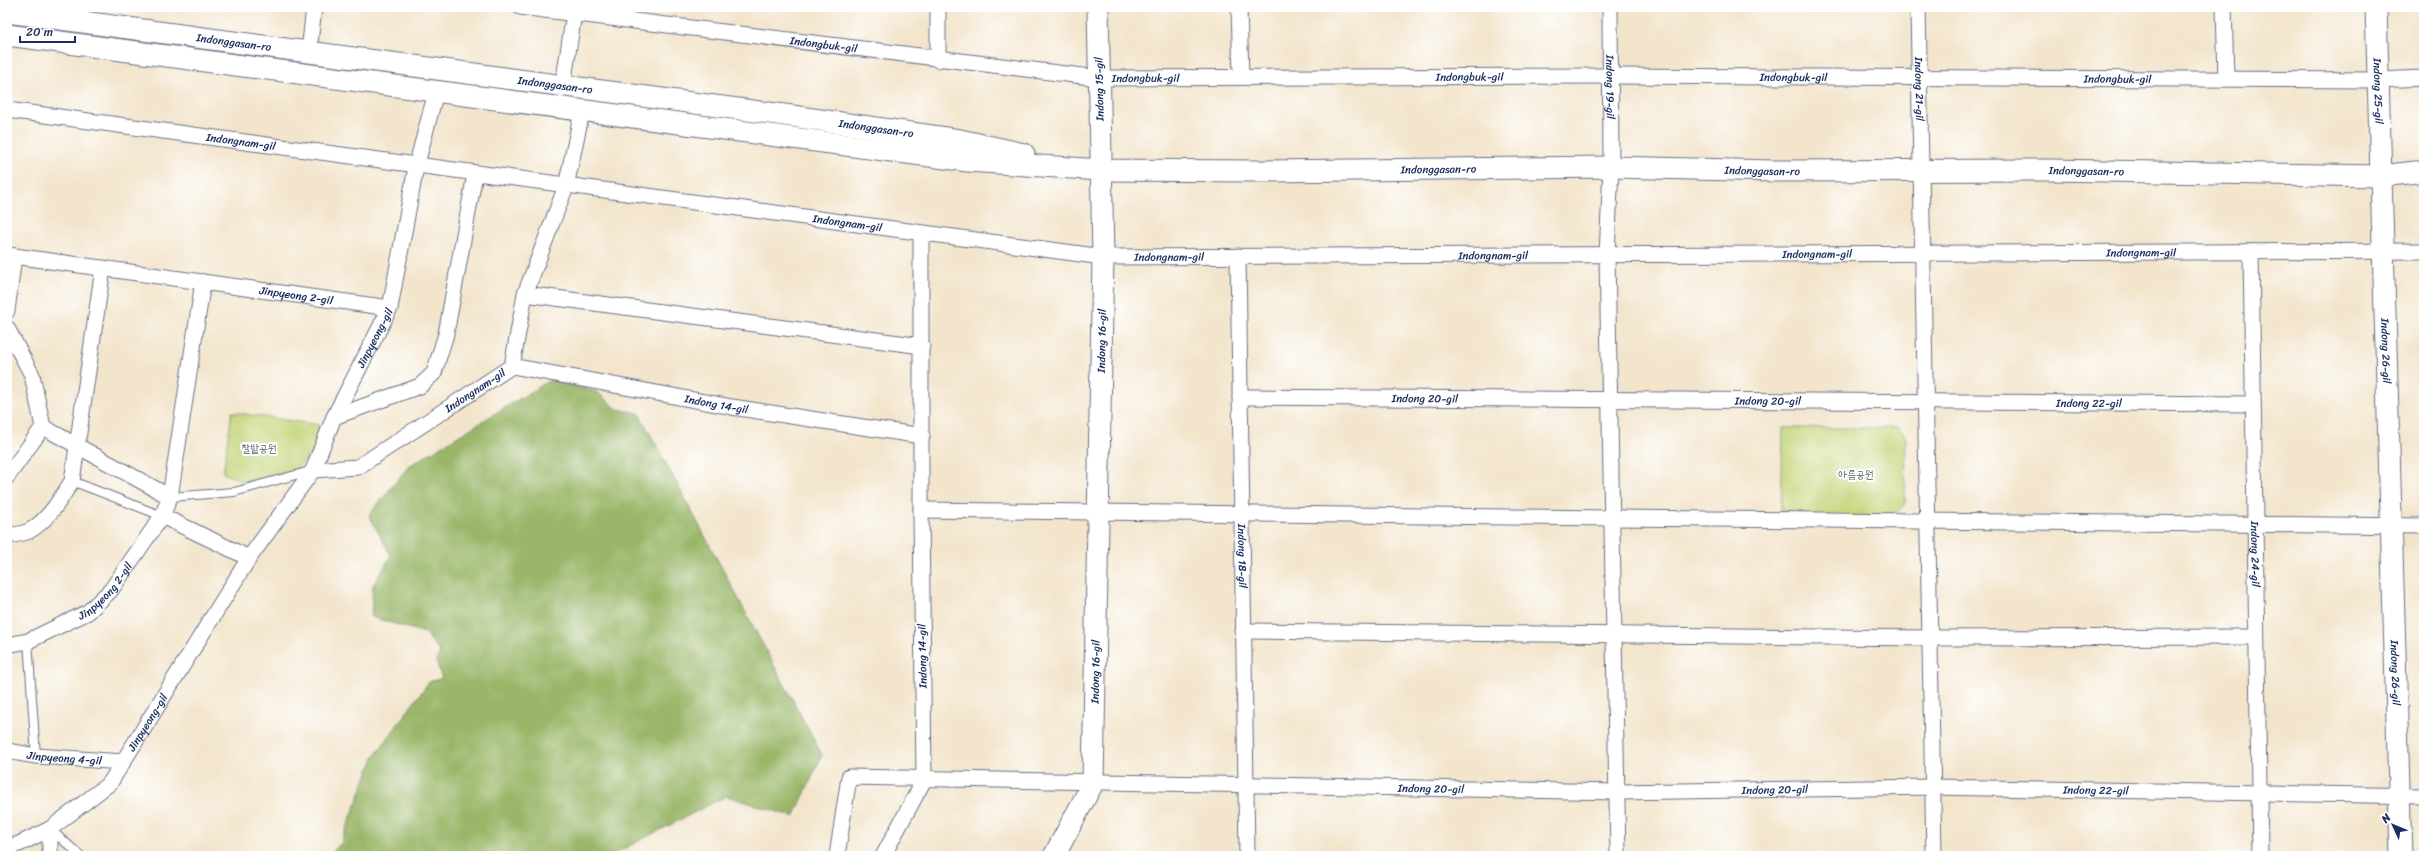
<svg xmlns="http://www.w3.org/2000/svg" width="2431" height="863" font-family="Sriracha,'Poor Story',sans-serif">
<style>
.green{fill:#c3d477;stroke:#6f826a}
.forest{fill:#9ab668;stroke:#5a7263}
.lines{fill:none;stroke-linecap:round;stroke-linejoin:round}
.lane-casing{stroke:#676f84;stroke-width:10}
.street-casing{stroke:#676f84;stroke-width:17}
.secondary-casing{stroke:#676f84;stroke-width:23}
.lane{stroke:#fff;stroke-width:8}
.street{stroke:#fff;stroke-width:15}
.secondary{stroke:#fff;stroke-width:21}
.labels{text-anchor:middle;stroke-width:4;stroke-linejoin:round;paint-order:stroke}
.street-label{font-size:11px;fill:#1b2f5e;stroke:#fff}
.park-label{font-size:11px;fill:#4d6166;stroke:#fff}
</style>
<rect width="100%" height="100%" fill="#fff"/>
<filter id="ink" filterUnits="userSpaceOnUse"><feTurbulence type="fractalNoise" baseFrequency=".025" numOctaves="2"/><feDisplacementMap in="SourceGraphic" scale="8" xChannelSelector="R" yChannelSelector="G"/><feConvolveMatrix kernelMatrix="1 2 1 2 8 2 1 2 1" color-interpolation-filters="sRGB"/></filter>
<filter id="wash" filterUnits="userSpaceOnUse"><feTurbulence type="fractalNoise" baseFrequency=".012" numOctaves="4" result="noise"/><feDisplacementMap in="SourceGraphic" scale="16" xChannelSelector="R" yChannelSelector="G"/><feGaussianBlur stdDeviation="0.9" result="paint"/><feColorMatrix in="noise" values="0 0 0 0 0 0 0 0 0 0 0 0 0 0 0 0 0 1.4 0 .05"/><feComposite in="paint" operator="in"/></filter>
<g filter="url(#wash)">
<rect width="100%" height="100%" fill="#f3e5cc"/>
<path class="green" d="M232 412 319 425 317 449 292 472 244 482 223 473Z
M1783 428H1899L1906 438 1905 504 1889 521 1781 515Z"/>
<path class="forest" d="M552 379 597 392 617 409 639 413 822 755 794 817 726 796 610 856H329L341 843 374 757 429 682 442 678 436 661 440 652 425 633 371 617 373 585 391 556 369 515 409 466Z"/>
</g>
<g filter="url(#ink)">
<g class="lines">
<defs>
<path id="lane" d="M72 481 162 516
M170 497 234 492 310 471
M28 641 36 756
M50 829 81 856"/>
<g id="street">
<path id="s1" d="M520 7 1099 78 1610 76 2378 80 2424 78"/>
<path d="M938 7V60"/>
<path d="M1239 7 1241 77"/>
<path id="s2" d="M1610 7 1611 167 1607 255 1618 856"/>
<path id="s3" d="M1918 7 1934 856"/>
<path d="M2224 7 2226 78"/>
<path d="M309 52 314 7"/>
<path d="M563 85 575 7"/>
<path id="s4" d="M7 110 1103 257 2424 251"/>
<path id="s5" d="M2251 252 2260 856"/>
<path id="s6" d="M7 255 390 308"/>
<path id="s7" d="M1238 256 1247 856"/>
<path d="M525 294 922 346"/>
<path d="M7 311 14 256"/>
<path d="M7 328 32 375 43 427 7 477"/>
<path id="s8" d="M512 366 732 407 922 436"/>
<path id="s9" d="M1240 397 2253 404"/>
<path d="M334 417 420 386 434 373 446 334 475 174"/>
<path d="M43 427 170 497"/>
<path id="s10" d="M313 470 358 467 512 366 525 294 566 186 582 112"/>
<path d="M921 510C1422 515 1923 524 2424 526"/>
<path d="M162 516 249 558"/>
<path d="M7 536C14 535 23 534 29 531 48 521 61 498 72 481L103 268"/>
<path d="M1243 631 1930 638 2255 637"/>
<path id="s11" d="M7 645 28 641 88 612 111 590 162 516 170 497 203 282"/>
<path id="s12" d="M7 751 36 756 123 762"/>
<path id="s13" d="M7 848 19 844 50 829 110 783 249 558 313 470 334 417 390 308 416 167 436 92"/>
<path d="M50 856V829"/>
<path id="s14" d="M837 856 849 777 1617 792 1933 787 2424 796"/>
<path d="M883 856 924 780 921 510V233"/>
</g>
<g id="secondary">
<path id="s15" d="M2376 7 2401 856"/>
<path id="s16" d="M7 12 799 117 960 140 1024 154"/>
<path id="s17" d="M7 35 968 161 1101 170 1261 171 1611 167 1775 171 2051 170 2381 176 2424 171"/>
<path id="s18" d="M1054 856 1093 783 1103 257 1098 7"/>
</g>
</defs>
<use href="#lane" class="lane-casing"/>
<use href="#street" class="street-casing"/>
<use href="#secondary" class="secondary-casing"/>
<use href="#lane" class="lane"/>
<use href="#street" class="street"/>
<use href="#secondary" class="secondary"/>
</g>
</g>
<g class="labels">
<g class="street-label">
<text dy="4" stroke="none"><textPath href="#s16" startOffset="229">Indonggasan-ro</textPath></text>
<text dy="4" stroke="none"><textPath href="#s1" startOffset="306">Indongbuk-gil</textPath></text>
<text dy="4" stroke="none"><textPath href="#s1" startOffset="954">Indongbuk-gil</textPath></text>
<text dy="4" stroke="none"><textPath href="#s1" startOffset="630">Indongbuk-gil</textPath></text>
<text dy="4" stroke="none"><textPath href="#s1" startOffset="1278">Indongbuk-gil</textPath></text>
<text dy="4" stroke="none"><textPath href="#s1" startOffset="1602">Indongbuk-gil</textPath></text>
<text dy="4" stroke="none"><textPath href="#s16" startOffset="553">Indonggasan-ro</textPath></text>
<text dy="4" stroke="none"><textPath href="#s2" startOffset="80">Indong 19-gil</textPath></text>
<text transform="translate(1099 89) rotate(-91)" y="4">Indong 15-gil</text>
<text dy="4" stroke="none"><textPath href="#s3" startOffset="82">Indong 21-gil</textPath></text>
<text dy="4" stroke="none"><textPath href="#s15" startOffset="84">Indong 25-gil</textPath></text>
<text dy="4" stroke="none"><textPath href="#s16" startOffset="877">Indonggasan-ro</textPath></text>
<text dy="4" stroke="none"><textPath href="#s4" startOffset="236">Indongnam-gil</textPath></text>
<text dy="4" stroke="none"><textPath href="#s17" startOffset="1440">Indonggasan-ro</textPath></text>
<text dy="4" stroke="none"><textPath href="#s17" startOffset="1764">Indonggasan-ro</textPath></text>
<text dy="4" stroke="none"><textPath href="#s17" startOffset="2088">Indonggasan-ro</textPath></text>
<text dy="4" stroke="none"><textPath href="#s4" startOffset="848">Indongnam-gil</textPath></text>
<text dy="4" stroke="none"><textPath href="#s4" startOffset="2144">Indongnam-gil</textPath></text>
<text dy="4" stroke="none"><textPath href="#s4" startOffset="1820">Indongnam-gil</textPath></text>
<text dy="4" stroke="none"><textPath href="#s4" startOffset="1496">Indongnam-gil</textPath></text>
<text dy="4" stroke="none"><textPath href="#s4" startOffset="1172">Indongnam-gil</textPath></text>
<text dy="4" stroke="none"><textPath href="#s6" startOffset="292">Jinpyeong 2-gil</textPath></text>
<text dy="4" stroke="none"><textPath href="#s13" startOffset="642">Jinpyeong-gil</textPath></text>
<text dy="4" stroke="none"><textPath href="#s18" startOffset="525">Indong 16-gil</textPath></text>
<text dy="4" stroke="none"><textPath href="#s15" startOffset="344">Indong 26-gil</textPath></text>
<text dy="4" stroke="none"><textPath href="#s10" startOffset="185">Indongnam-gil</textPath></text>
<text dy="4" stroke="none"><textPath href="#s9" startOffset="185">Indong 20-gil</textPath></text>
<text dy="4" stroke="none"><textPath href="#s9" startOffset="528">Indong 20-gil</textPath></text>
<text dy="4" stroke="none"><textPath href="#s9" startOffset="849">Indong 22-gil</textPath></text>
<text dy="4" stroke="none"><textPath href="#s8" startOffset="208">Indong 14-gil</textPath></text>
<text dy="4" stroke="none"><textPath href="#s5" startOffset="302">Indong 24-gil</textPath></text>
<text dy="4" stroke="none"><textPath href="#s7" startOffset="300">Indong 18-gil</textPath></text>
<text dy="4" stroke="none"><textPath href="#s11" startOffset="115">Jinpyeong 2-gil</textPath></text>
<text transform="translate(922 656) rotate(-91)" y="4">Indong 14-gil</text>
<text dy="4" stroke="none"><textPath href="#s18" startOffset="194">Indong 16-gil</textPath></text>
<text dy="4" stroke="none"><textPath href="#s15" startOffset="666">Indong 26-gil</textPath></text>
<text dy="4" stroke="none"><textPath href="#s13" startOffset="194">Jinpyeong-gil</textPath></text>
<text dy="4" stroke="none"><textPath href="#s12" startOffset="58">Jinpyeong 4-gil</textPath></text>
<text dy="4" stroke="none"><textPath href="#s14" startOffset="662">Indong 20-gil</textPath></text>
<text dy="4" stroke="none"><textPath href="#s14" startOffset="1006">Indong 20-gil</textPath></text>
<text dy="4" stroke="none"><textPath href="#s14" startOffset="1327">Indong 22-gil</textPath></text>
</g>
<g class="park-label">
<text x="259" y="452">찰밭공원</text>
<text x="1856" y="478">아름공원</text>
</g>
</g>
<rect width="2431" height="863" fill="none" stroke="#fff" stroke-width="24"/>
<g transform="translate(2393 825) rotate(314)" stroke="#ffffff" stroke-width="3" paint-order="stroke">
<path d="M0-3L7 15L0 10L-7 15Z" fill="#1b2f5e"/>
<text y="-6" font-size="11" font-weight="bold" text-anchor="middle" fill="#1b2f5e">N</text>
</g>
<path d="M20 36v6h55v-6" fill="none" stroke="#1b2f5e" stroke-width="2"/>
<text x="26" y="36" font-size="12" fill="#1b2f5e" stroke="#ffffff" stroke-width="3" paint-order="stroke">20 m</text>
</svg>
